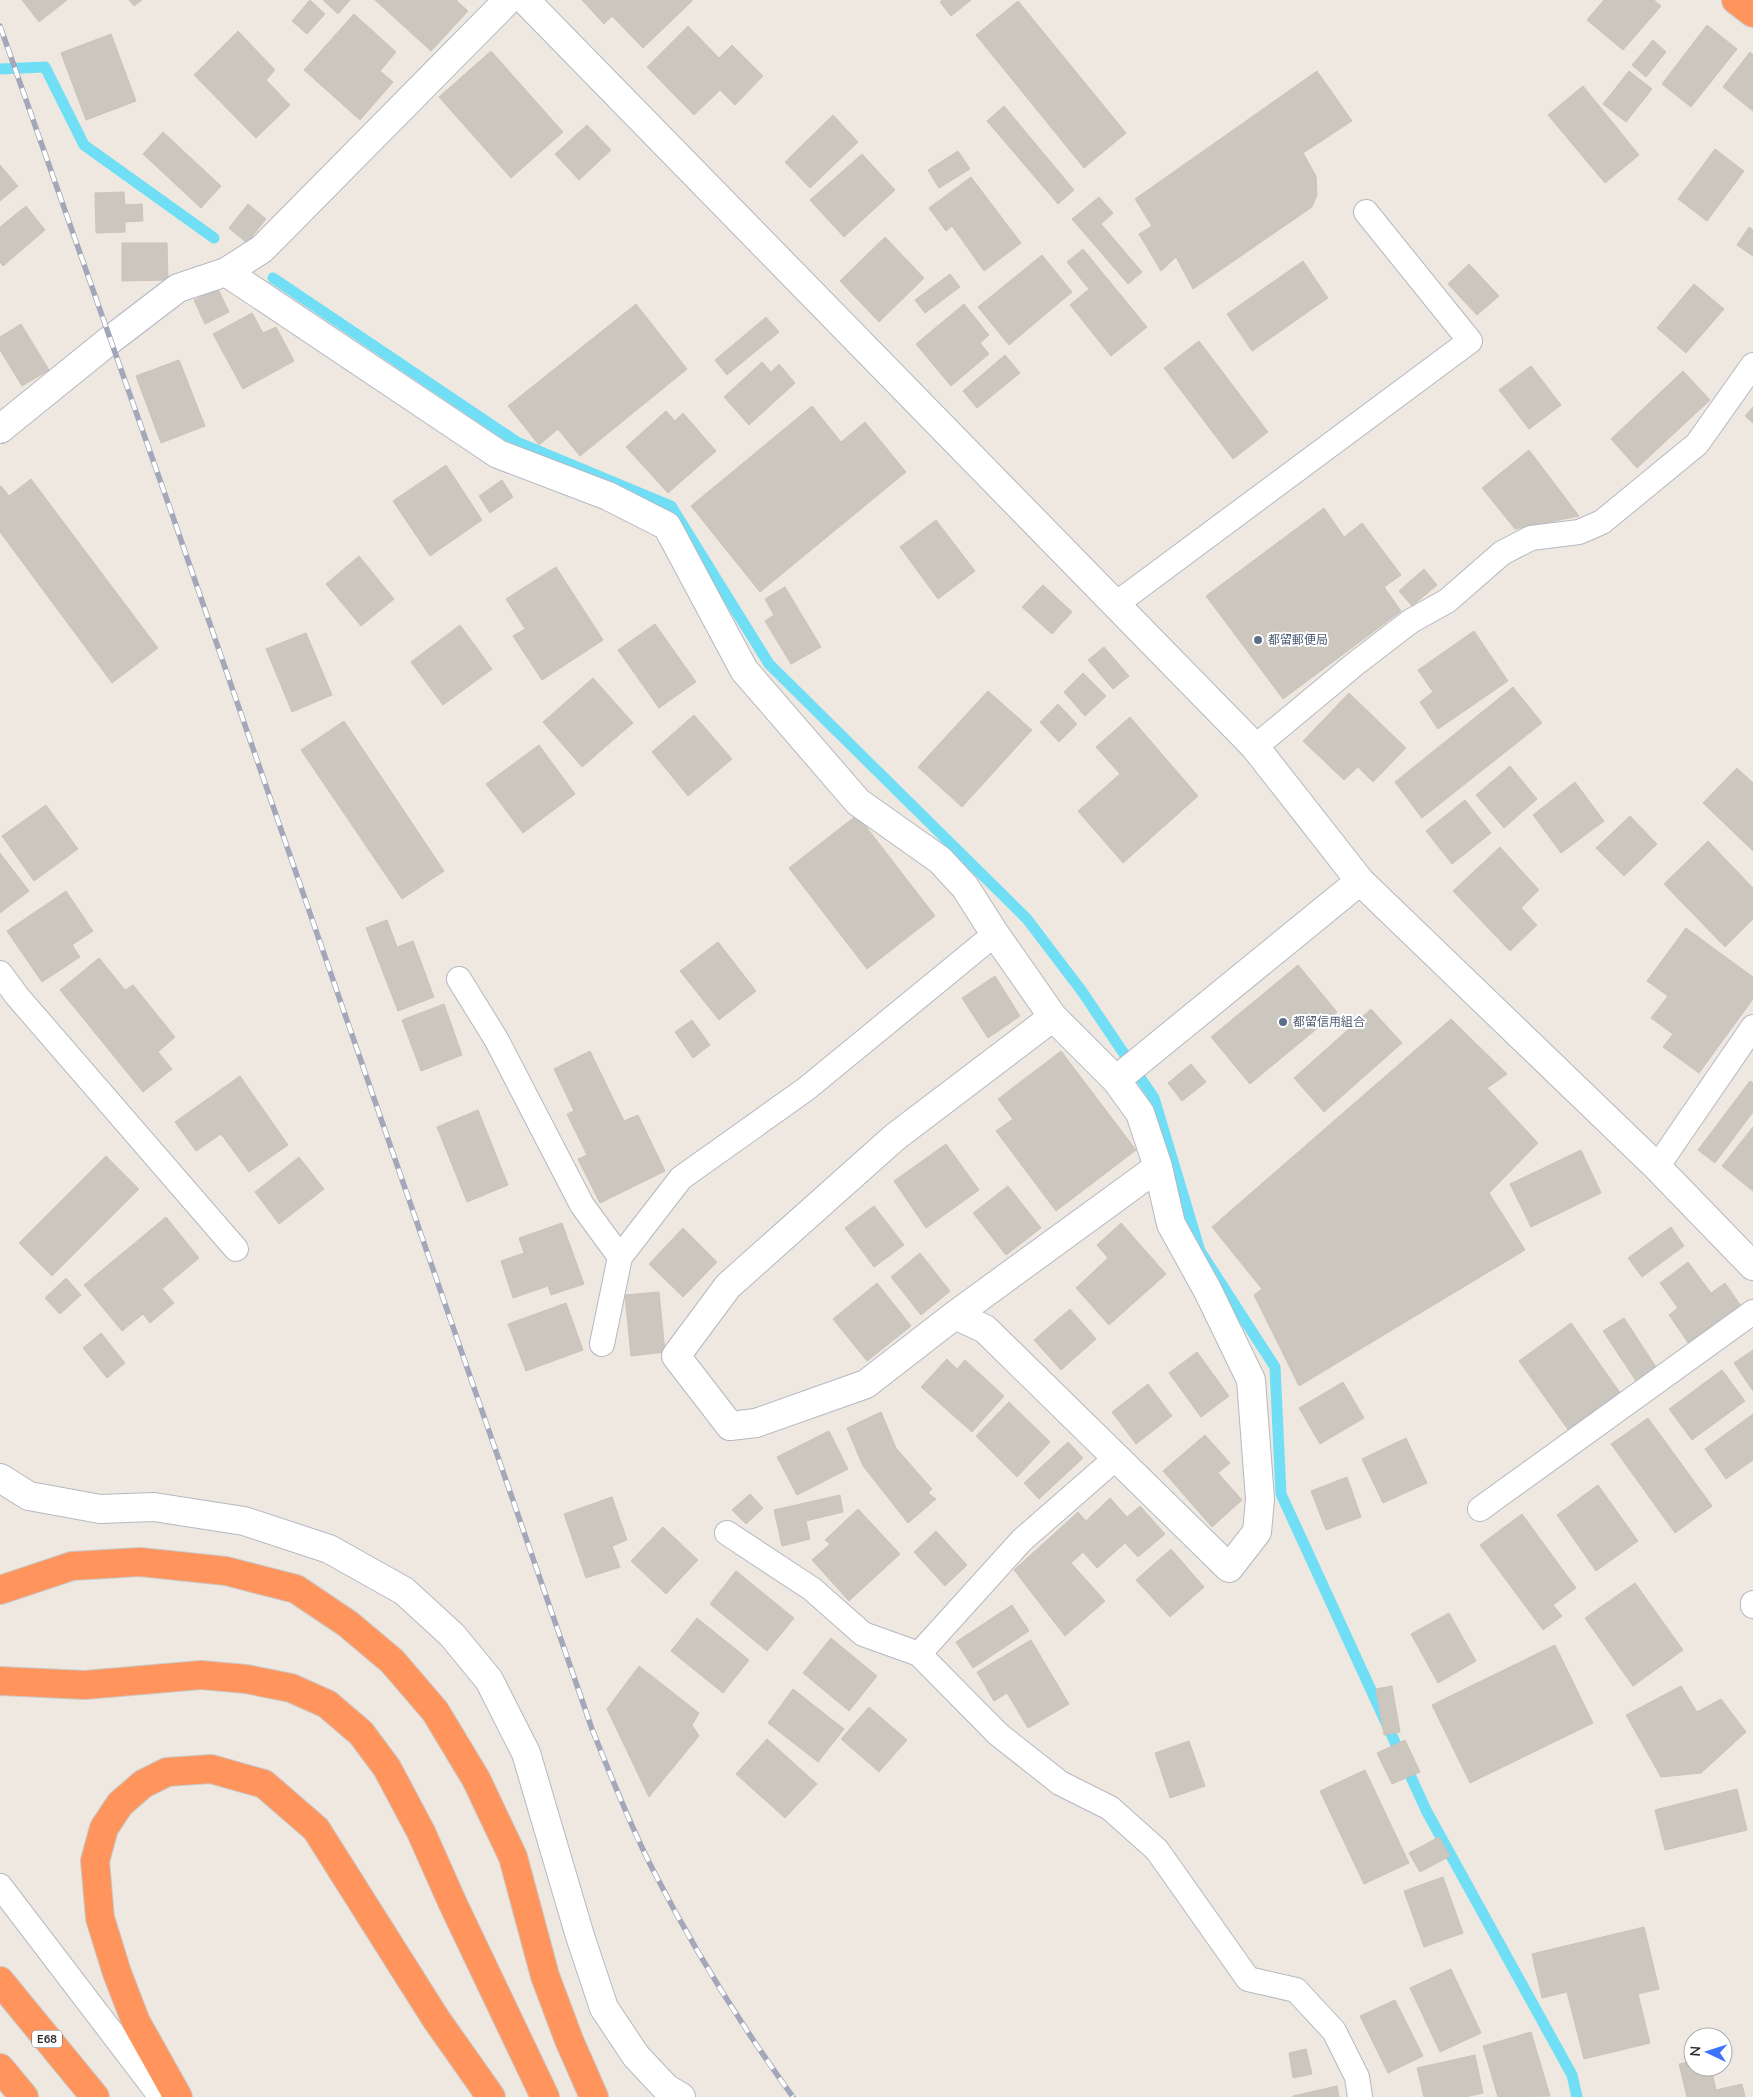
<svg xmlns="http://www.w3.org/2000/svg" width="1753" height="2097" font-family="'Nunito Sans','Noto Sans JP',sans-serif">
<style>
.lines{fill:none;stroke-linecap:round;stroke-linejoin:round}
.stream{stroke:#70def5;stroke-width:11}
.building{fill:#cbc6be;stroke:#ccc3b9}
.lane-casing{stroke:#b4b8c2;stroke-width:26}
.street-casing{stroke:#b4b8c2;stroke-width:30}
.secondary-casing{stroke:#b4b8c2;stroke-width:30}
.highway-casing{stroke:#c9c9c9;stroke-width:30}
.lane{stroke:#fff;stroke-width:24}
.street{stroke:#fff;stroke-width:28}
.secondary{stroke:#fff;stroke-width:28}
.highway{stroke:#ff945c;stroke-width:28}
.rail-casing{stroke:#a2a7b9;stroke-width:5.5}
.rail{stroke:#fff;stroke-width:4;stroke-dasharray:11;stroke-linecap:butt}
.service-dot{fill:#5c6f8a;stroke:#fff;stroke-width:2}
.labels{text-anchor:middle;stroke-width:4;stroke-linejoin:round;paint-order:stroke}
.shield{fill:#fff;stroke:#6d6d6d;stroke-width:1}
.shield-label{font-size:11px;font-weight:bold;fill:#2e2e2e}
.service-label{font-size:12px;fill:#4e5e75;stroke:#fff;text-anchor:start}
</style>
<rect width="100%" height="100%" fill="#efe8e0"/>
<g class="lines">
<path class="stream" d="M0 69 45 67 84 145 214 238
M273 278 517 442 671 506 769 664 1027 919 1081 990 1154 1098 1200 1251 1275 1367 1281 1494 1427 1812 1572 2075 1577 2097"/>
</g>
<path class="building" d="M22 0H67L39 22Z
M129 0H142L134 6Z
M310 0 325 14 307 34 292 21Z
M323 0H350L338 14Z
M375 0H456L468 11 431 51Z
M582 0H691L692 1 643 48 612 16 604 24Z
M942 0H971L951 16 940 2Z
M1604 0H1654L1661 6 1623 50 1587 20Z
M1018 1 1126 133 1084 168 976 35Z
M354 14 396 52 380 71 393 82 360 120 304 70Z
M1707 25 1737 49 1691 107 1662 84Z
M688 26 719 58 732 45 763 76 735 105 720 90 694 115 647 67Z
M238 31 275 70 266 80 290 105 256 138 194 75Z
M111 34 136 101 86 120 61 53Z
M1653 40 1666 52 1646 77 1632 65Z
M491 51 563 132 511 178 439 97Z
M1750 52 1753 55V111L1723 87Z
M1317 71 1352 121 1303 153 1316 176 1317 195 1312 207 1193 289 1176 257 1161 271 1139 234 1152 226 1135 199Z
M1629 71 1652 89 1626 122 1603 104Z
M1583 86 1639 155 1605 183 1548 115Z
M1004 106 1074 190 1058 204 987 121Z
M833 115 858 142 810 188 785 162Z
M587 125 611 150 579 180 555 154Z
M163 132 221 186 201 208 143 154Z
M1715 149 1744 171 1707 221 1678 199Z
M958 151 970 169 939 188 928 170Z
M862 154 895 190 844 237 810 200Z
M0 165 18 186 0 201Z
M971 177 1021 243 984 271 952 226 946 231 929 208Z
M124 192 125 205 142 204 143 221 125 222V232L96 233 95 193Z
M1099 197 1113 213 1101 224 1142 272 1128 284 1072 219Z
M248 204 266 219 247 243 229 228Z
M26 206 45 230 3 266 0 262V227Z
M1749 227 1753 230V256L1737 245Z
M885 237 924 278 879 322 840 281Z
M122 243H167L168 280 122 281Z
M1083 249 1147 327 1111 356 1070 305 1089 289 1067 262Z
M1042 255 1072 292 1009 345 978 307Z
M1303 261 1328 298 1252 351 1227 314Z
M1469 264 1499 296 1477 315 1448 284Z
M950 274 960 287 925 313 915 300Z
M1694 284 1724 309 1686 353 1657 328Z
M218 289 229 312 205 324 194 300Z
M636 304 687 369 580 456 558 429 539 445 508 406Z
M964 304 989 335 980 343 989 354 951 386 916 344Z
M252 313 263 333 276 327 294 361 243 389 213 334Z
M766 317 779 332 727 375 715 360Z
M21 324 49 370 22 386 0 350V337Z
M1199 341 1268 432 1233 459 1164 368Z
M1005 355 1020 373 977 408 963 391Z
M179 360 205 426 161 443 136 376Z
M762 362 771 372 779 364 795 383 749 425 724 397Z
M1531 366 1561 405 1529 429 1499 390Z
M1683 371 1710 400 1637 468 1611 439Z
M812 406 841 442 865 422 906 472 760 592 691 506Z
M1753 407V423L1745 416Z
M666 411 675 421 683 413 716 451 668 493 626 447Z
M1529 450 1579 516 1515 529 1482 488Z
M446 465 482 520 430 556 393 501Z
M31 479 158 648 112 683 0 532V488L1 486 9 496Z
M502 480 513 497 490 513 479 496Z
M1324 508 1344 537 1362 523 1401 575 1384 587 1401 611 1283 699 1206 596Z
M936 520 975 571 938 599 900 547Z
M359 556 394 599 361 626 326 584Z
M556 567 603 640 542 680 513 636 525 629 506 599Z
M1424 569 1437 585 1412 606 1399 591Z
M1043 585 1072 612 1052 634 1022 607Z
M785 587 821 647 791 664 765 621 774 615 765 599Z
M655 624 696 682 659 708 618 650Z
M460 625 492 669 443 705 411 662Z
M1474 631 1508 681 1438 729 1420 702 1433 692 1418 670Z
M306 633 332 695 292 712 266 649Z
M1104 647 1129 676 1113 689 1088 660Z
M1083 673 1106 696 1085 716 1064 692Z
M593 678 633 723 582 767 543 722Z
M1513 687 1542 723 1422 818 1395 782Z
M988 691 1032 730 962 807 918 767Z
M1349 693 1406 748 1373 782 1358 767 1344 780 1303 741Z
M1058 704 1077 724 1059 742 1040 722Z
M694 715 732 759 688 796 652 752Z
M1130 717 1198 796 1123 863 1078 811 1120 774 1096 747Z
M344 721 444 871 402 899 301 750Z
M539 745 575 794 523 833 486 784Z
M1510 766 1537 799 1504 828 1476 795Z
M1737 768 1753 783V851L1703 803Z
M1575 782 1604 821 1561 853 1533 815Z
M1465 800 1491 833 1452 864 1426 831Z
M46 805 78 849 34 881 2 836Z
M857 815 935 916 867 969 789 868Z
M1630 816 1657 844 1624 876 1596 848Z
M1708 841 1753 888V919L1725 947 1664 884Z
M1500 847 1539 890 1521 908 1537 925 1510 951 1453 891Z
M0 853 29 891 0 913Z
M66 891 93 931 72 945 80 957 42 982 7 931Z
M387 920 397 947 413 941 434 997 398 1011 366 928Z
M1686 928 1753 977V999L1699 1073 1663 1047 1673 1034 1651 1018 1668 996 1647 981Z
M718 942 756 991 719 1020 680 971Z
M99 958 125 990 133 985 175 1037 158 1052 172 1069 143 1092 60 990Z
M1298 965 1337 1012 1250 1084 1211 1037Z
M995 976 1020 1016 988 1038 962 998Z
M444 1004 462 1055 421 1071 402 1020Z
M1371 1009 1402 1043 1324 1112 1294 1078Z
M1451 1019 1507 1074 1487 1088 1538 1143 1489 1193 1525 1250 1299 1386 1254 1295 1262 1289 1212 1227Z
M692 1020 710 1045 693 1058 675 1032Z
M590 1051 624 1121 638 1115 665 1171 600 1203 578 1159 587 1155 567 1114 574 1111 554 1069Z
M1061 1051 1136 1150 1056 1211 996 1131 1013 1119 998 1099Z
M1191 1064 1206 1082 1182 1101 1168 1083Z
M240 1076 288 1145 249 1172 221 1134 196 1151 175 1122Z
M1750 1081 1753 1083V1112L1715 1163 1698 1150Z
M478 1110 508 1185 467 1202 437 1127Z
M1753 1127V1191L1722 1166Z
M946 1144 979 1190 926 1228 894 1181Z
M1581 1150 1601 1193 1531 1227 1510 1184Z
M106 1156 139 1189 52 1276 19 1243Z
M299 1157 324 1189 279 1224 255 1192Z
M1008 1186 1041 1228 1006 1255 973 1213Z
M874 1206 904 1245 874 1267 845 1228Z
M166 1217 199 1258 162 1289 174 1303 150 1323 143 1314 122 1331 84 1285Z
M562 1223 584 1284 551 1295 548 1286 513 1298 501 1261 524 1253 519 1238Z
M1121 1223 1166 1274 1109 1325 1076 1288 1108 1258 1097 1245Z
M1671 1227 1684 1246 1642 1277 1628 1258Z
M683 1228 717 1262 683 1297 649 1264Z
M920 1253 950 1291 921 1315 891 1277Z
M1688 1262 1711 1293 1725 1283 1741 1306 1689 1344 1669 1315 1678 1308 1660 1283Z
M66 1278 81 1295 60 1314 45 1298Z
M877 1283 911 1326 867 1361 833 1319Z
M659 1292 665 1352 631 1356 625 1295Z
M566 1303 583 1350 526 1371 508 1324Z
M1070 1309 1096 1339 1061 1370 1034 1340Z
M1624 1318 1656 1367 1636 1381 1603 1331Z
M1571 1323 1621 1394 1569 1431 1519 1361Z
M101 1333 125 1363 107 1378 83 1348Z
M1753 1350V1391L1734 1363Z
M1197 1352 1229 1396 1201 1417 1169 1373Z
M947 1359 957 1369 965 1360 1004 1396 972 1432 921 1387Z
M1722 1370 1745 1401 1692 1440 1669 1409Z
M1343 1382 1364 1418 1320 1444 1299 1408Z
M1148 1384 1172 1416 1136 1444 1112 1412Z
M1009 1402 1050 1442 1017 1477 976 1436Z
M881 1412 896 1448 932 1489 928 1493 936 1499 908 1523 863 1466 847 1428Z
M1753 1414V1460L1726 1479 1705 1449Z
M1648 1418 1712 1506 1675 1533 1611 1444Z
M829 1431 848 1469 797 1495 777 1457Z
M1205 1435 1230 1463 1218 1473 1242 1500 1212 1527 1163 1471Z
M1406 1438 1427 1483 1383 1503 1362 1459Z
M1068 1442 1083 1458 1039 1499 1024 1483Z
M1347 1477 1361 1517 1326 1530 1311 1491Z
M1598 1485 1638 1541 1596 1571 1557 1515Z
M750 1494 763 1508 746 1524 732 1510Z
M840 1495 843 1512 806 1521 810 1539 782 1546 774 1510Z
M612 1497 627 1540 612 1546 620 1567 586 1578 564 1514Z
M1110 1498 1127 1517 1140 1506 1165 1534 1138 1557 1125 1543 1097 1568 1083 1552 1071 1563 1105 1601 1065 1636 1014 1570 1078 1512 1086 1521Z
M858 1509 900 1554 849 1601 812 1560 830 1544 825 1540Z
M1522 1514 1576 1588 1553 1605 1562 1616 1543 1630 1480 1545Z
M663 1527 698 1560 666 1594 631 1561Z
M936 1531 967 1565 945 1586 914 1552Z
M1171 1549 1204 1587 1170 1617 1136 1580Z
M736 1571 794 1618 767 1651 710 1604Z
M1635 1583 1683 1650 1633 1686 1585 1618Z
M1012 1605 1029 1631 973 1668 956 1642Z
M1449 1613 1476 1661 1438 1683 1411 1634Z
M697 1618 749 1660 723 1693 671 1651Z
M831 1638 877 1676 849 1711 803 1673Z
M1031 1640 1069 1704 1028 1728 1007 1693 994 1701 977 1672Z
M1555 1645 1593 1723 1470 1783 1432 1705Z
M639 1666 699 1713 692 1725 699 1736 649 1797 607 1709Z
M1392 1686 1400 1732 1384 1735 1376 1689Z
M1681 1686 1697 1712 1721 1699 1746 1732 1701 1773 1661 1777 1626 1715Z
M793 1689 844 1729 818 1762 768 1723Z
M869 1707 907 1740 879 1772 841 1739Z
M767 1739 817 1784 785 1818 736 1774Z
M1405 1740 1420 1772 1392 1784 1377 1753Z
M1189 1741 1205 1786 1170 1798 1155 1753Z
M1365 1770 1409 1863 1364 1884 1320 1791Z
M1737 1789 1747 1830 1665 1850 1655 1810Z
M1439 1837 1450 1856 1420 1872 1409 1853Z
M1443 1877 1463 1933 1424 1947 1404 1891Z
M1644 1927 1659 1989 1638 1994 1650 2043 1584 2059 1567 1992 1542 1998 1532 1954Z
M1451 1969 1481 2033 1440 2052 1410 1988Z
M1395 2000 1423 2056 1388 2073 1360 2016Z
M1531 2032 1550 2096 1498 2097 1483 2046Z
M1306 2049 1312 2074 1293 2078 1289 2053Z
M1475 2055 1483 2093 1465 2097H1424L1417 2068Z
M1693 2061V2067H1711L1716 2090 1742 2084 1745 2097H1687L1679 2064Z
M1337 2086 1339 2097H1293V2096Z"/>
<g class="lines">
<defs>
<path id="lane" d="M1116 604 1470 341 1366 212
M1255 747 1355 664 1411 621 1447 601 1502 553 1531 538 1579 532 1602 522 1697 444 1753 365
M0 973 17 996 236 1249
M459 979 496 1039 582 1205 620 1257
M1657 1167 1753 1027
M602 1344 620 1257 681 1178 806 1089 995 934
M1480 1509 1753 1312
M727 1533 812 1589 863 1634 919 1654 998 1734 1060 1783 1110 1808 1157 1850 1248 1979 1296 1990 1334 2031 1357 2077 1360 2097
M1753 1603V1606
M919 1654 1022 1540 1116 1458
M0 1886 161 2097"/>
<path id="street" d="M226 272 498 454 608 496 667 526 744 670 858 802 940 860 965 887 995 934 1053 1017 1116 1080 1140 1113 1158 1167 1171 1224 1208 1291 1251 1380 1260 1499 1257 1532 1229 1568 985 1329 955 1315 866 1384 756 1423 730 1426 676 1356 728 1286 895 1137 1053 1017
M0 429 110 340 178 288 226 272 262 249 508 0
M1116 1080 1360 881
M955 1315 1158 1167"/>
<path id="secondary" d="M525 0 1255 747 1360 881 1657 1167 1753 1266
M0 1478 29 1496 100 1509 154 1507 244 1521 329 1549 404 1591 452 1635 489 1680 526 1753 580 1936 604 2008 636 2056 666 2088 681 2097"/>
<path id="highway" d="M1736 0 1753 13
M0 1590 72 1566 140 1562 226 1571 296 1589 348 1624 392 1661 435 1711 476 1779 513 1857 545 1976 569 2040 594 2097
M0 1681 85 1685 201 1675 246 1679 291 1688 327 1704 361 1733 387 1768 421 1832 453 1904 545 2097
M0 1981 95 2097
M0 2068 24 2097
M178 2097 136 2022 117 1973 100 1918 95 1861 104 1828 120 1804 143 1784 167 1772 211 1769 264 1784 316 1829 436 2019 491 2097"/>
</defs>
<use href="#lane" class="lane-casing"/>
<use href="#street" class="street-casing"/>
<use href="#secondary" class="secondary-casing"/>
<use href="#highway" class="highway-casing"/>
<use href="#lane" class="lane"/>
<use href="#street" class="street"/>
<use href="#secondary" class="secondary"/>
<use href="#highway" class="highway"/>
<defs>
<path id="rail" d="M0 26 173 517 592 1729C611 1776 629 1823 652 1868 693 1948 740 2024 793 2097"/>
</defs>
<use href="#rail" class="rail-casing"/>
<use href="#rail" class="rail"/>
</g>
<g class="service-dot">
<circle cx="1258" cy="640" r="5"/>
<circle cx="1283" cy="1022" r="5"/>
</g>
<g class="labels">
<rect class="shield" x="32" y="2030.5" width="30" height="17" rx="4"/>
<g class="shield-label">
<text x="47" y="2043">E68</text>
</g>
<g class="service-label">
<text x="1268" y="644">都留郵便局</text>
<text x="1293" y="1026">都留信用組合</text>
</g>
</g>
<g transform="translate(1708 2052) rotate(274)"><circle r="24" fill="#ffffff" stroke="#ababab"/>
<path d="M0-4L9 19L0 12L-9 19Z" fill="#3e73ff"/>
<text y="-8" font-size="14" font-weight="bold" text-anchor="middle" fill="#2e2e2e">N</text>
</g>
</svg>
